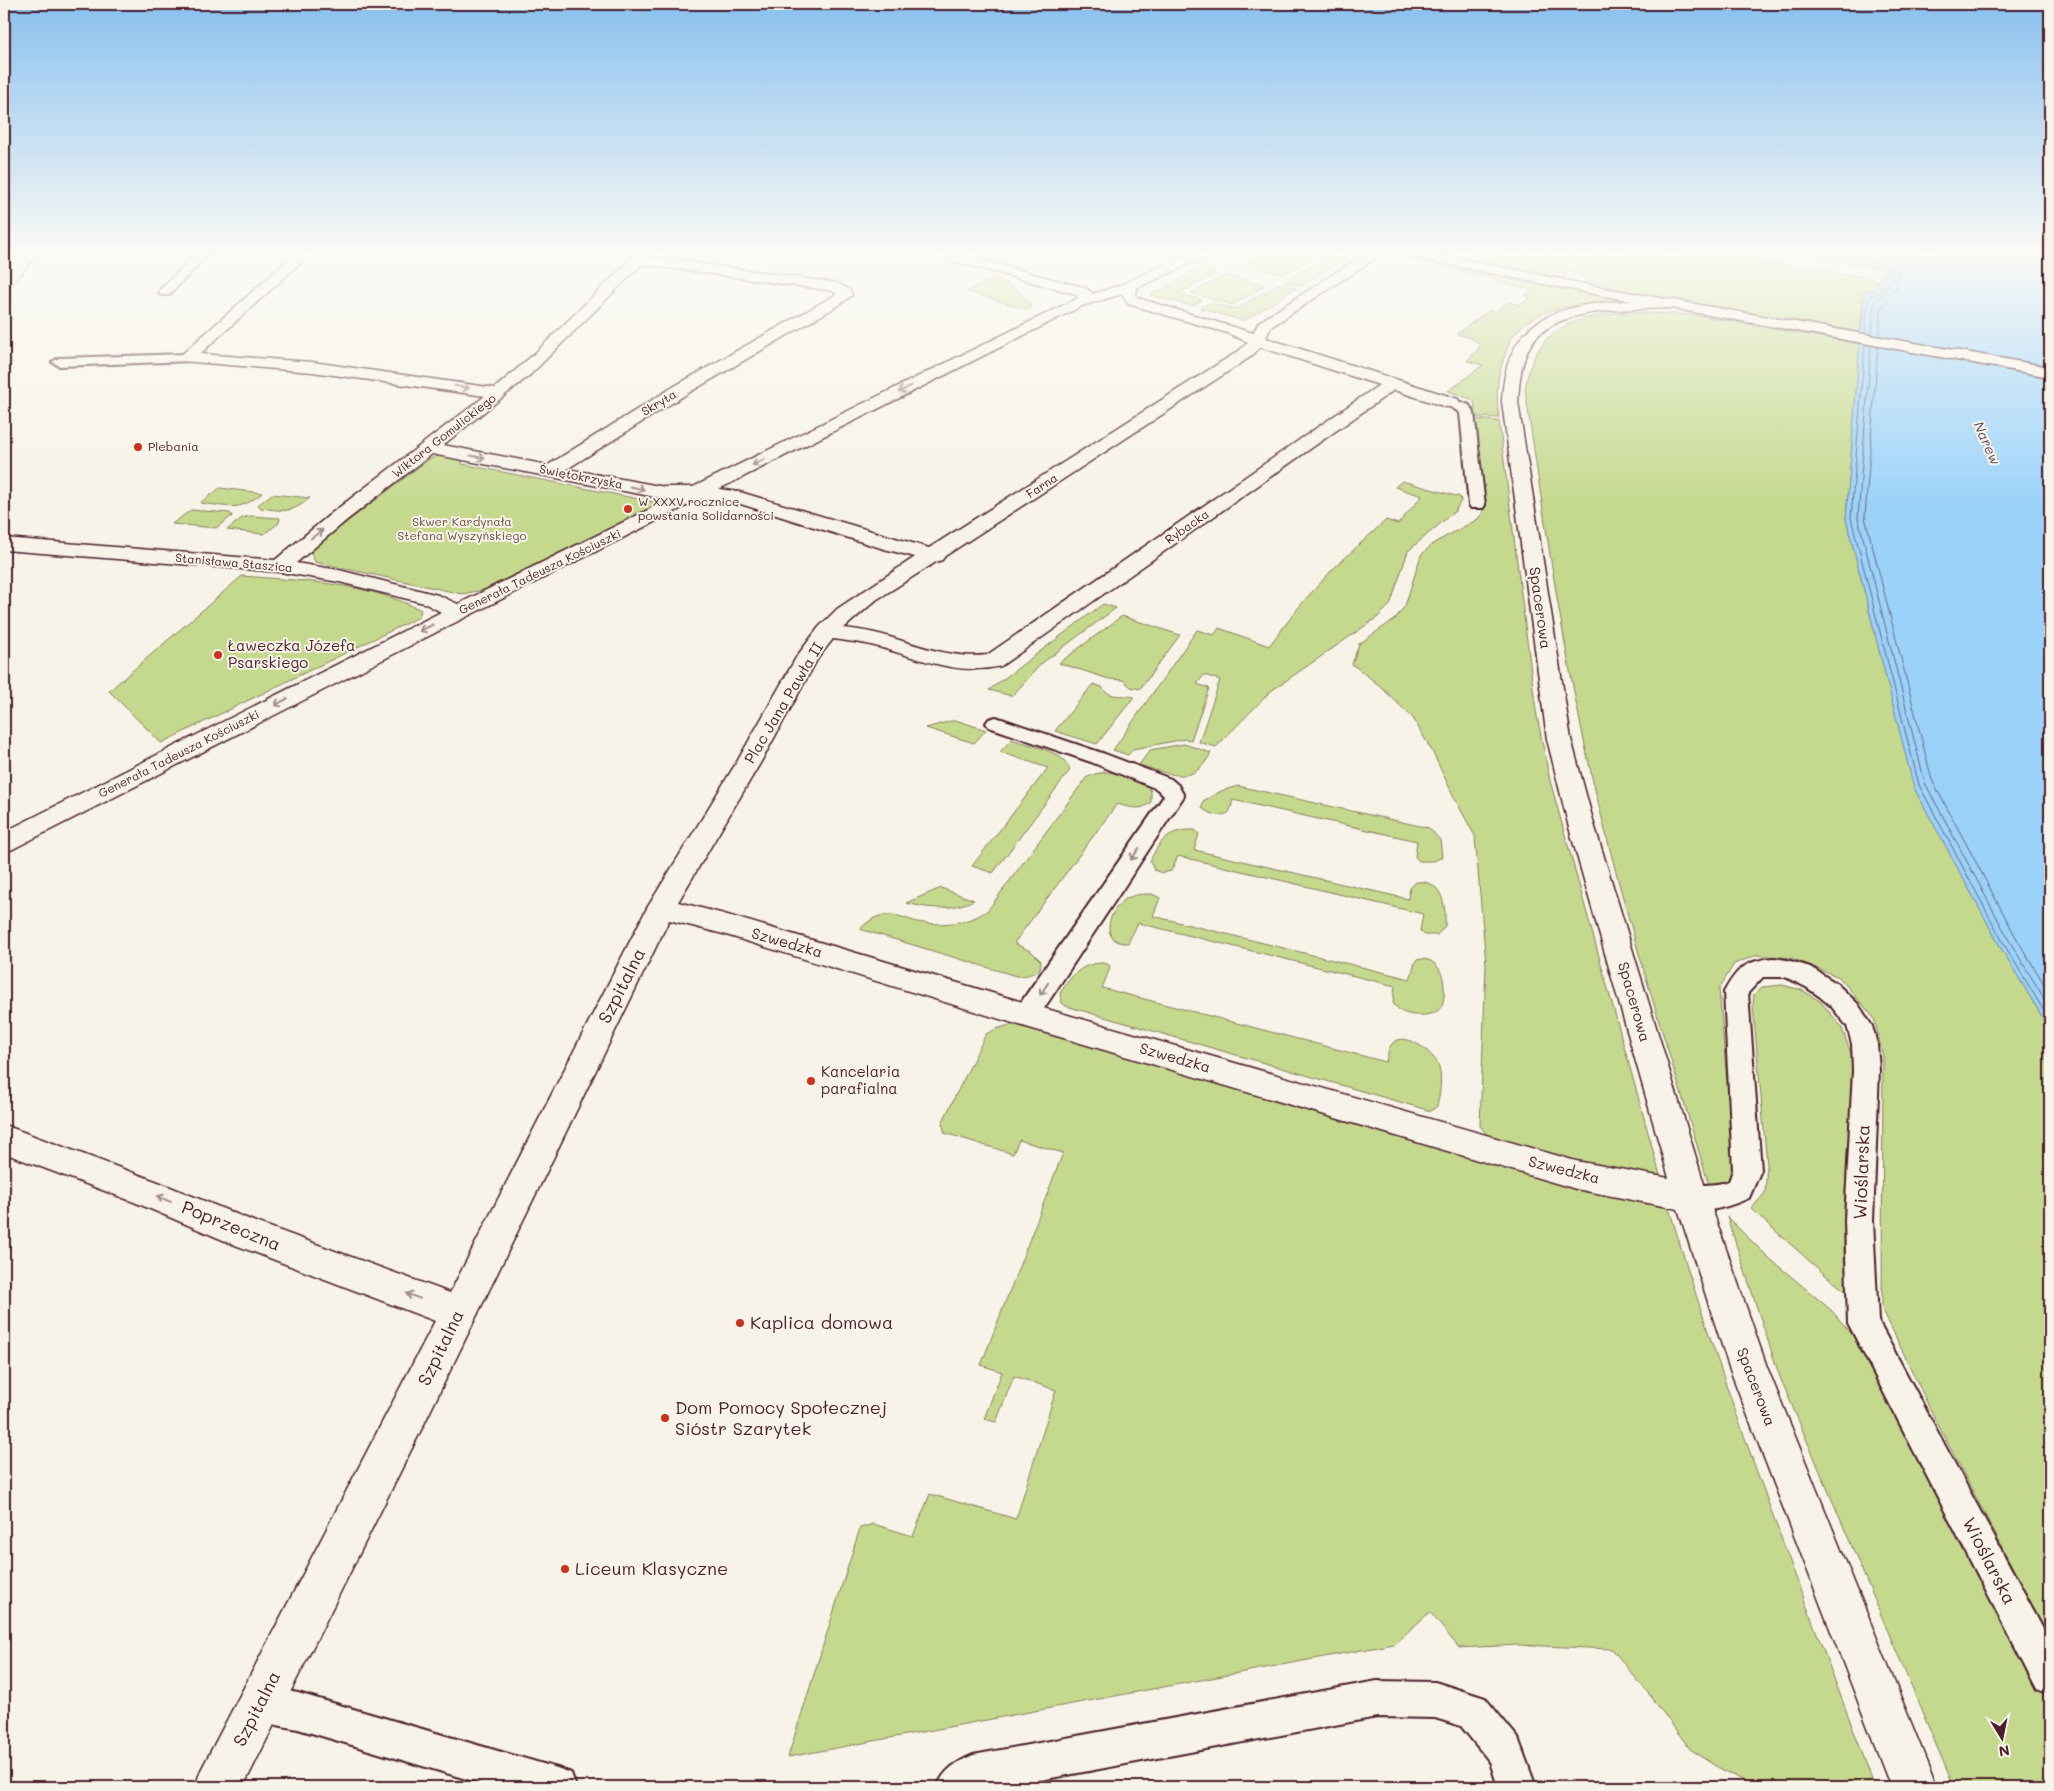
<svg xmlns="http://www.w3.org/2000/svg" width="2054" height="1791" font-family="Mali,sans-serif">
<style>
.green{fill:#c5d98e;stroke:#887c5c}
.water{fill:#9bd2fa;stroke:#7b8aa7}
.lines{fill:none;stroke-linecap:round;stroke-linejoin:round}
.shore{stroke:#6a677e;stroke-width:1}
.lane-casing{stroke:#4a1f2b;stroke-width:4}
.street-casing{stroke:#4a1f2b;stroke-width:3}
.secondary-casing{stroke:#4a1f2b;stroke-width:3}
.lane{fill:#f7f3e8;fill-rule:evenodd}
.street{fill:#f7f3e8;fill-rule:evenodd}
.secondary{fill:#f7f3e8;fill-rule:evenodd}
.oneway{stroke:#a0898a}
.poi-dot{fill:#c8321e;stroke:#f7f3e8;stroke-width:2}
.labels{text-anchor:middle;stroke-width:4;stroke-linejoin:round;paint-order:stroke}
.far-street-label{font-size:12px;fill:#4a1f2b;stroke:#f7f3e8}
.far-poi-label{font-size:12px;fill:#4a1f2b;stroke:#f7f3e8;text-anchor:start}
.far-park-label{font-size:12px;fill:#694e44;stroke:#f7f3e8}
.far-water-label{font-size:14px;font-style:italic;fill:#5e4c5f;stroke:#f7f3e8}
.street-label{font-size:15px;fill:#4a1f2b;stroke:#f7f3e8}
.poi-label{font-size:15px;fill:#4a1f2b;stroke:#f7f3e8;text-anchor:start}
.near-street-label{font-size:18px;fill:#4a1f2b;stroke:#f7f3e8}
.near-poi-label{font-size:18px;fill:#4a1f2b;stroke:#f7f3e8;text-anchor:start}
</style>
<rect width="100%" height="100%" fill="#f7f3e8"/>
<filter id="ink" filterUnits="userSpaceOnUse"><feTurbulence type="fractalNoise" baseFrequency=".02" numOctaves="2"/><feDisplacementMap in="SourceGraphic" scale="10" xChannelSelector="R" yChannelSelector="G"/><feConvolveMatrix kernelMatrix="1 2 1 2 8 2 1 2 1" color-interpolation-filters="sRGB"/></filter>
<g filter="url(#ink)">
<path class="green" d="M1265 254H1308L1315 256 1284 274 1244 265Z
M1321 254H1352L1301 286 1284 282 1327 256Z
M1459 254H1722L1878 280 1875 290 1864 291 1860 332 1635 293 1588 281 1574 271 1573 273 1567 272 1564 278Z
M1406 257 1629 301C1597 302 1539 304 1517 331 1510 339 1507 348 1504 358 1496 379 1496 396 1499 418L1476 417 1474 400 1448 391 1483 365 1467 361 1480 347V345L1471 338 1457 334 1489 310 1495 312 1508 302 1520 305 1530 298 1525 296 1532 290Z
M1203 268 1216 272 1211 274 1214 275 1179 293 1202 300 1192 306 1150 295Z
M1226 275 1265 285 1233 305 1191 293Z
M994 278C1009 282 1025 294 1032 308L1028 310 967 291Z
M1279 284 1296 288 1244 321 1200 308 1210 303 1236 309Z
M1630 312 1695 315 1860 344 1846 519 1914 787 2001 948 2050 1030V1639L1931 1411 1882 1308 1883 1057 1874 1018 1839 977 1791 958 1757 955 1734 964 1719 989 1734 1162 1731 1180 1709 1185C1666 1041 1618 897 1586 750 1560 631 1543 510 1525 389 1536 325 1573 317 1630 312Z
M1475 419 1499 421 1536 711 1550 781 1661 1179 1607 1170 1489 1137 1480 1126 1486 964 1475 836 1454 797 1433 753 1413 718 1379 685 1352 664 1359 644 1395 619 1405 606 1421 555 1434 543 1478 519 1483 512V487Z
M441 455 463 456 462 464 654 502 651 508 483 590 462 594 315 562 311 553 313 548 429 459Z
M1402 481 1456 496 1460 497 1461 501 1455 511 1408 551 1390 605 1378 617 1271 691 1216 747 1199 742 1220 680 1204 675 1197 684 1209 688 1191 740 1185 739 1133 749 1128 755 1113 750 1197 630 1214 635 1219 628 1269 646 1303 602 1333 569 1386 520 1398 524 1422 496 1395 487Z
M220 488 262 493C238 513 229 506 200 503Z
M272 494 310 498C291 514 284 511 261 508L258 505Z
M191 510 230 513 232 516 216 528 172 524Z
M250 516 280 518 279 523 264 534 227 530 242 518Z
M242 576C301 581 366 582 421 610L419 617 161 743 109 691Z
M1103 604 1116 608 1042 663 1012 696 989 690Z
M1122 616 1180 635 1140 689 1131 687 1123 680 1109 679 1059 663Z
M1093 684 1102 687C1108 699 1123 694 1134 697L1097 744 1055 731Z
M951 721H959L986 730 974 743 926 728Z
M1012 739C1030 746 1064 750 1070 770L993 873 972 866 1048 768 1000 752Z
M1184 744 1211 753C1208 758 1204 765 1199 769 1184 783 1155 769 1139 765L1150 750Z
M1107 772C1121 774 1143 777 1151 791V802C1141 812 1129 807 1117 804L1014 943 1032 952 1041 961 1040 969C1033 975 1025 976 1016 976L860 929C868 922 875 915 887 915 897 914 907 919 917 922 940 926 970 924 988 910L1086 778 1095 774Z
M1238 786 1429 828 1440 840 1442 857 1434 861H1419L1415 857 1417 841 1233 800C1232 803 1231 809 1229 812 1222 819 1207 813 1202 808L1203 801 1221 791Z
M1189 830H1195L1199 834 1194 850 1408 899 1410 888 1416 882C1443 879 1446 906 1445 926L1437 935H1425L1420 931 1423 914 1178 856 1171 871 1162 873 1154 870 1150 861C1159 842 1167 831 1189 830Z
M941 888 974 900C950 911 931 909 906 903Z
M1152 894 1160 898 1153 916 1410 979 1416 960C1435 955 1444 972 1444 988 1445 1008 1439 1016 1417 1015 1407 1015 1399 1012 1393 1003L1395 986 1138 923 1128 943C1099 944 1108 911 1124 900 1133 894 1143 894 1152 894Z
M1104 963 1109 965 1110 968 1102 988 1386 1062C1387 1058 1388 1051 1390 1047 1401 1026 1435 1053 1439 1067 1442 1077 1440 1096 1437 1106L1431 1111 1066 1006 1062 1003 1060 993C1072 975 1081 963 1104 963Z
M1782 985 1802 990 1821 1002 1841 1026 1853 1059 1844 1209V1259L1849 1294 1824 1274 1751 1209 1765 1193 1767 1165 1753 1006 1754 994 1762 987Z
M1010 1025 1025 1026 1597 1193 1668 1205C1727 1403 1803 1595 1875 1787H1800L1798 1784 1776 1787H1757L1726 1772 1690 1749 1653 1699 1612 1649 1519 1645 1459 1648 1430 1612 1394 1644 788 1757 860 1528 873 1524 913 1536 930 1494 1016 1519 1056 1390 1014 1376 996 1422 984 1419 1002 1372 981 1365 1063 1153 1019 1140 1013 1154 945 1133 942 1123 986 1034 996 1029Z
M1727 1217 1769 1258 1831 1310 1857 1340 2019 1651 2050 1706V1787H1954L1780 1377Z"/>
<path class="water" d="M1793 254H2050V1030L2001 948 1914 788 1846 519 1864 291 1875 290 1882 269Z"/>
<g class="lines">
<path class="shore" d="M1824 254 1882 264 1886 267 1880 292 1868 297 1865 333
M1863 254 1885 258C1887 261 1891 265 1892 268 1895 280 1882 296 1874 303L1872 334
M1879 335 1881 308 1895 290 1899 275 1897 260 1893 254
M1865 345 1851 518 1919 785 2005 946 2050 1021
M1871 346 1858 518 1925 783 2010 942 2050 1008
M1878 347 1865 517 1932 780 2017 939 2050 994"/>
<defs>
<path id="lane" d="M196 254H208L169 295H161L159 292 161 289Z
M187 354 192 355 193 358 192 361 59 366 52 362 59 358Z
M1452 399 1469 405 1474 413 1485 505 1483 508H1471L1469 505 1460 413 1445 403Z
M996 717 1105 754 1171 779 1178 785 1184 796 1035 1022 1026 1025 1017 1022 1014 1015 1017 1008 1164 796 1157 789 1091 762 989 727 986 723 989 719Z
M1773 958 1787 960 1810 967 1836 983 1858 1004 1872 1026 1877 1044 1879 1070 1873 1220 1878 1321 2050 1641V1695L2037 1690 1848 1323 1845 1220 1853 1070 1852 1044 1847 1026 1831 1006 1819 996 1806 987 1785 977H1763L1748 993 1761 1170 1749 1198C1726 1208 1706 1215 1681 1206L1677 1197 1681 1188C1697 1183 1713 1187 1729 1181L1733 1170 1724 992C1737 968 1746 961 1773 958Z
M1377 1681 1435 1682 1485 1698 1518 1738 1536 1787H1498L1490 1762 1461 1726 1435 1718 1377 1717 1004 1787H937C944 1770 956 1762 973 1755Z
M260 1686 298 1693 557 1768 571 1773 576 1787H493L298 1729 260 1722 247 1717 242 1704 247 1691Z"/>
<path id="street" d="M295 254H310L200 354 312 362 495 388 534 354 636 254H651L649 256 837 283 850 290 852 295 839 305 685 395 567 469 665 487H693L1078 298 1076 294 938 257 936 254H960L1086 288 1093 294 1118 286 1188 254H1207L1205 257 1137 288 1136 295 1138 298 1253 333 1259 322 1365 254H1382L1271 327 1266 338 1458 399 1460 403 1458 407H1446L1394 390 1001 666C955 677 915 656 871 645 859 642 845 641 833 639L818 658 762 760 678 902 724 914 1026 1003 1576 1161 1669 1178 1568 824 1547 739 1502 402C1505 320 1553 305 1626 301 1643 300 1663 297 1679 301L1681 304 1679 307 1674 308C1635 310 1557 305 1532 343 1521 359 1519 382 1518 402L1571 739 1594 824 1708 1197 1767 1367 1937 1787H1891L1729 1367 1678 1209 1576 1189 1026 1027 723 934 669 920 425 1422 243 1787H195L201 1770 435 1321 230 1243 134 1202 4 1153V1125L158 1182 253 1221 450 1293 647 908 738 760 797 656 819 627 837 609 915 557 884 549 731 501 700 499 466 617 13 849 4 852V832L441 612 424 603 339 582 280 572 4 550V538L275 560 333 512 485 396 312 372 181 361 179 358 181 355ZM642 264 833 291 837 294 673 387 548 465 443 445 530 375ZM1122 294 1128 304 1227 333 1248 342 1240 350 929 548 740 492 719 489 1082 306ZM1260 347 1379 385 987 655C955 659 926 648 896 639 879 633 862 630 844 628L876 600 936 562 942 560 945 556 1252 356ZM432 454 665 499H670L458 604 438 595 339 570 296 563 347 520Z"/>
<path id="secondary" d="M23 254H38L9 287 4 288V276Z
M1408 254H1437L1599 287 2050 367V377L1599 295 1415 258Z"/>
</defs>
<use href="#lane" class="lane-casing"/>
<use href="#street" class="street-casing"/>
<use href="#secondary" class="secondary-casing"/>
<use href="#lane" class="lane"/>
<use href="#street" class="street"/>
<use href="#secondary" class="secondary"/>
</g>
<defs><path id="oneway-shaft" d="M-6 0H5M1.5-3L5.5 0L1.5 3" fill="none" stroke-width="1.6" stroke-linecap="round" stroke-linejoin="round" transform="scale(1.25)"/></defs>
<g class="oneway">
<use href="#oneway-shaft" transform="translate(462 387) rotate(9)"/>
<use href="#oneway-shaft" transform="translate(905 389) rotate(153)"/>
<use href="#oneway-shaft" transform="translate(478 457) rotate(11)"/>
<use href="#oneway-shaft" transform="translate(759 462) rotate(153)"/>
<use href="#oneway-shaft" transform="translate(637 488) rotate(11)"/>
<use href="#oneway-shaft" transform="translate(317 534) rotate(-37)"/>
<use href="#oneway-shaft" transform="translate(426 628) rotate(153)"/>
<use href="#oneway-shaft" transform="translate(281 702) rotate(153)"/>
<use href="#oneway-shaft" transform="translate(1135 854) rotate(125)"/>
<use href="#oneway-shaft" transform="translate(1044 989) rotate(123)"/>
<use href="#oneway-shaft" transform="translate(164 1199) rotate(-157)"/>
<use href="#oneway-shaft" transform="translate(413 1296) rotate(-160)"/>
</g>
</g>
<linearGradient id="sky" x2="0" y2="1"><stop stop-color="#89c0ef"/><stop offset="0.5" stop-color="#fbfaf5"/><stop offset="1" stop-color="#fbfaf5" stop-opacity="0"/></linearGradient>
<rect width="2054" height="505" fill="url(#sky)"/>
<g class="poi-dot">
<circle cx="138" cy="447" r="5"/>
<circle cx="628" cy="509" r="5"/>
<circle cx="218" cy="655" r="5"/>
<circle cx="811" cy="1081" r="5"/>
<circle cx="740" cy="1323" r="5"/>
<circle cx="665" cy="1418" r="5"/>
<circle cx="565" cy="1569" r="5"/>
</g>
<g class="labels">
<g class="far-street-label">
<text transform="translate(659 403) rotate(-31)" y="4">Skryta</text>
<text transform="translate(444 436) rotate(-38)" y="4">Wiktora Gomulickiego</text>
<text transform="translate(581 477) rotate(11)" y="4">Świętokrzyska</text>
<text transform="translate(1042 486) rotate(-33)" y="4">Farna</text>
<text transform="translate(1187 527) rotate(-35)" y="4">Rybacka</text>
<text transform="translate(234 563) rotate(5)" y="4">Stanisława Staszica</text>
<text transform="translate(540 572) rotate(-26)" y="4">Generała Tadeusza Kościuszki</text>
<text transform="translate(179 754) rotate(-27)" y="4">Generała Tadeusza Kościuszki</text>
</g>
<g class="far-poi-label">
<text x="148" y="451">Plebania</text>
<text x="638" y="506">W XXXV rocznicę<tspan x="638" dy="14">powstania Solidarności</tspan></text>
</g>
<g class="far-park-label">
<text x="462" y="526">Skwer Kardynała<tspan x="462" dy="14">Stefana Wyszyńskiego</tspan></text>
</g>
<g class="far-water-label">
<text transform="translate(1987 443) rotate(66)" y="5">Narew</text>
</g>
<g class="street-label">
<text transform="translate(1540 608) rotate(82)" y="5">Spacerowa</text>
<text transform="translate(784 703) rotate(-59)" y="5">Plac Jana Pawła II</text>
<text transform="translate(787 943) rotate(16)" y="5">Szwedzka</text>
<text transform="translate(1634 1002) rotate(74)" y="5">Spacerowa</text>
<text transform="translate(1175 1058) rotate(16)" y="5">Szwedzka</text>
<text transform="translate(1564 1170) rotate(14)" y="5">Szwedzka</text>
<text transform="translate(1756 1387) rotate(69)" y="5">Spacerowa</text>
</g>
<g class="poi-label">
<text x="228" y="651">Ławeczka Józefa<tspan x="228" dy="17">Psarskiego</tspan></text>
<text x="821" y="1077">Kancelaria<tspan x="821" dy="17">parafialna</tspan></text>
</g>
<g class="near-street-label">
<text transform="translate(622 986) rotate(-63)" y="6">Szpitalna</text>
<text transform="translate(1862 1172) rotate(-88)" y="6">Wioślarska</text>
<text transform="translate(231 1226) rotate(22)" y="6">Poprzeczna</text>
<text transform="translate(441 1348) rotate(-64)" y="6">Szpitalna</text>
<text transform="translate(1989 1561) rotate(63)" y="6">Wioślarska</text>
<text transform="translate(257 1709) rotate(-63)" y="6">Szpitalna</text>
</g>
<g class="near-poi-label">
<text x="750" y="1329">Kaplica domowa</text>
<text x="675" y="1414">Dom Pomocy Społecznej<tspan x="675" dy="21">Sióstr Szarytek</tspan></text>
<text x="575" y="1575">Liceum Klasyczne</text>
</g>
</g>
<rect width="2054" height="1791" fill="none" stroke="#f7f3e8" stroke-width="20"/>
<rect x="10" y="10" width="2034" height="1771" fill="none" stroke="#4a1f2b" stroke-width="2" filter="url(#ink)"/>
<g transform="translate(2002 1738) rotate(170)" stroke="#f7f3e8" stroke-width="4" paint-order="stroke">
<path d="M0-4L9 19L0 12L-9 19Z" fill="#4a1f2b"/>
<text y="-8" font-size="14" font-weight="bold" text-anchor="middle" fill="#4a1f2b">N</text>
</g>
</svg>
